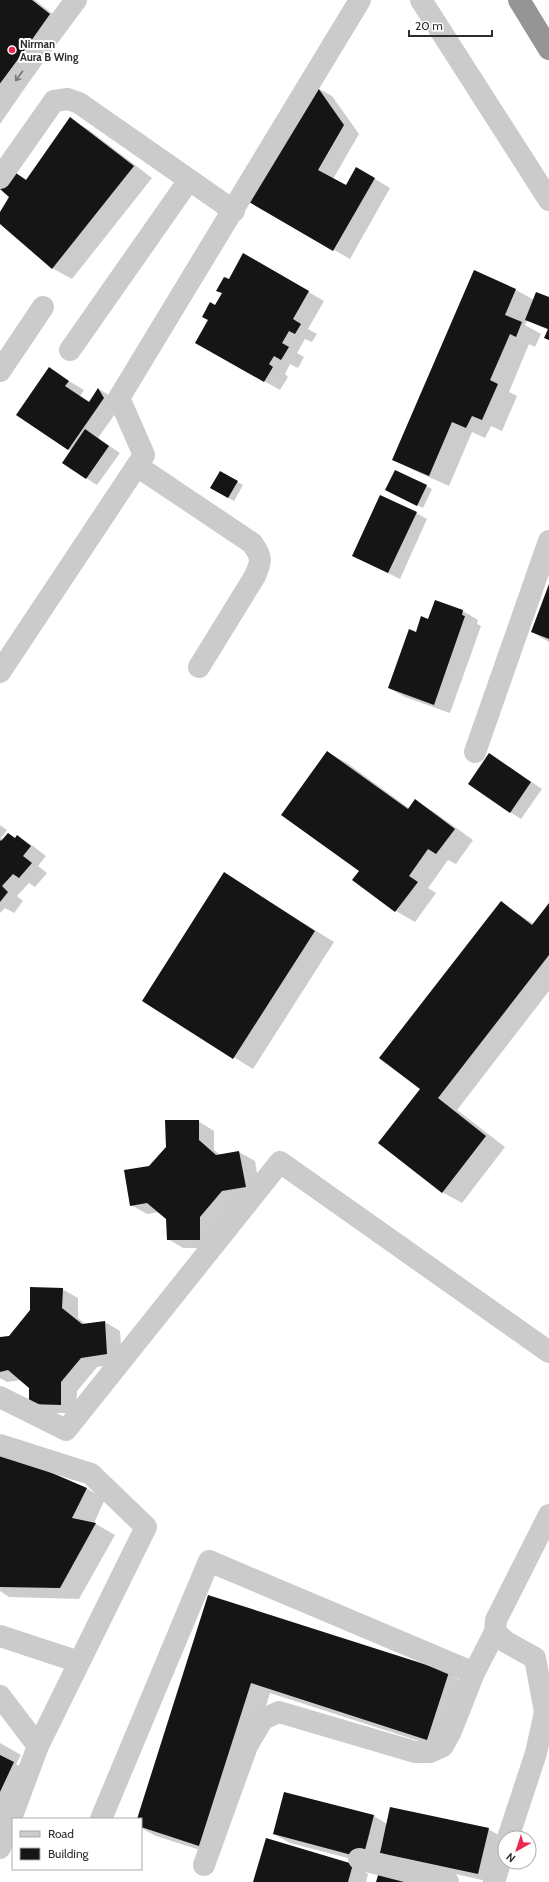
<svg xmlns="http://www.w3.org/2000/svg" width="549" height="1882" font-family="Cabin,sans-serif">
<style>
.shadow{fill:#0003}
.building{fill:#151515}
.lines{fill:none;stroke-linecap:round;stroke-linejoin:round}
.minor{stroke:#cbcbcb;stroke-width:22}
.highway{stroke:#959595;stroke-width:22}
.oneway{stroke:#757575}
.poi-dot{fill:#ed2850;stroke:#fff;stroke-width:1.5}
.labels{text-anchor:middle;stroke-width:4;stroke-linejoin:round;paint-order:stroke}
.poi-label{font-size:11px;font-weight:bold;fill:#2e2e2e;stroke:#fff;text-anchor:start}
</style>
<rect width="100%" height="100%" fill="#fff"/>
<path class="shadow" d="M0 0H35L68 26 0 124Z
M316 87 332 96 359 134 333 179 346 187 357 168 390 188 350 259 250 202Z
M70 119 89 130 152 178 72 279 52 268 0 223V214L10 197 14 172 27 180Z
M244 254 324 301 308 329 317 334 312 342 305 339 297 353 304 357 298 368 290 364 285 374 288 377 280 390 196 342Z
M474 272 516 290 534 300 549 298V340L545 338 548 330 527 320 525 325 541 334 535 347 529 344 509 392 517 396 502 431 491 426 485 438 472 432 449 486 413 470 393 459Z
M49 369 84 390 80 396 90 402 99 389 114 398 120 407 98 438 120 453 97 485 86 478 71 451 68 449Z
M396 471 432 489 423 508 392 493Z
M220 473 243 485 234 501 212 488Z
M416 513 427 519 400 579 353 556Z
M549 586V642L532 632Z
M463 611 478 620 477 624 481 626 450 713 405 697 389 688 416 633 429 620Z
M327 752 347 763 410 809 415 801 434 812 473 840 456 864 448 860 428 888 436 893 415 922 396 911 353 880 360 871Z
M500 761 542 789 521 819 510 812Z
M0 825 7 830 1 838 3 840 16 839 18 836 33 846 46 856 38 866 47 873 35 887 29 883 17 896 23 901 14 913 5 908 0 913Z
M225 874 334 942 253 1069 143 1001Z
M501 903 534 924 549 905V991L457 1110 505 1147 462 1203 442 1192 421 1089Z
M198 1121 214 1131V1150L220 1155 239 1152 255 1161 261 1196 215 1248H183L168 1239 167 1219 160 1212 147 1214 131 1205 150 1167Z
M62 1289 78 1298V1318L86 1325 105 1322 120 1331 122 1363 97 1367 77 1391 76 1413H46L30 1404V1388L21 1380 7 1382 0 1378V1338L9 1336Z
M0 1454 86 1488 105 1499 94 1523 115 1535 79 1599 9 1597 0 1591Z
M209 1596 448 1673 467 1684 447 1750 270 1693 219 1856 156 1836 141 1828V1819H138Z
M0 1743 21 1755 16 1764 32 1773 0 1845Z
M374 1816 387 1824 488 1829 504 1838 491 1882 397 1861 382 1853 379 1866 290 1843 274 1834Z
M353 1865 368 1874 366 1882H254Z"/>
<path class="building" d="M0 0H32L50 14 0 85Z
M316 85 344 125 318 170 346 185 356 167 375 178 333 251 249 202Z
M70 117 134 166 52 269 0 224V212L9 197 0 189 13 171 26 180Z
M243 253 309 291 293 319 301 324 295 334 289 331 282 343 289 347 281 360 274 356 269 364 273 367 264 382 195 343 208 320 202 317 210 302 215 305 222 293 216 291 224 277 229 279Z
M474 270 516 289 505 315 522 322 516 337 510 334 490 380 498 384 482 420 472 416 466 428 452 422 429 476 392 460Z
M536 292 549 297V340L544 338 548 329 525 320Z
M49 367 69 381 65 386 89 402 98 388 104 398 68 450 16 415Z
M85 429 109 446 86 479 62 463Z
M395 470 427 485 417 506 385 490Z
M220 471 238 481 228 498 210 488Z
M380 495 417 512 388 573 352 556Z
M549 584V639L531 632Z
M435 600 463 610 462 615 465 616 434 705 388 688 409 629 416 632 421 616 428 619Z
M327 751 408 809 415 799 455 829 436 854 428 849 409 876 418 882 395 912 352 880 359 871 281 815Z
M489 753 531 782 510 813 468 784Z
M8 833 15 838 17 835 31 846 23 856 32 863 19 878 13 874 2 886 8 892 0 902V840L1 841Z
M224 872 315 931 233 1059 142 1001Z
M501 901 532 925 549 903V955L438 1098 486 1136 442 1193 378 1143 420 1089 379 1058Z
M165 1120H199V1140L216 1155 239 1151 246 1187 222 1191 200 1217V1240H167L166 1219 147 1203 130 1206 124 1170 149 1166 166 1147Z
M30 1287 63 1288 62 1308 82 1324 105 1321 107 1354 81 1358 61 1382V1405L29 1404V1388L8 1370 0 1372V1337L9 1336 30 1310Z
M0 1453 10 1455 87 1488 72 1518 96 1523 60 1588 0 1587Z
M208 1595 449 1672 427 1740 251 1683 199 1846 141 1827V1819H137Z
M0 1755 14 1762 0 1792Z
M284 1792 374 1815 363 1858 273 1834Z
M390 1807 489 1828 478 1874 380 1853Z
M266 1838 353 1864 348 1882H253Z
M379 1872 415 1882H376Z"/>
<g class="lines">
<path class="minor" d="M421 0 549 200
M0 102 76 0
M0 178 54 101 68 99 79 103 234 211
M70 350 189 180
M0 371 43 307
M137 466 252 543C262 557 262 560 255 576L199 667
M0 672 144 455 119 398 360 0
M475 752 549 541
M0 1397 66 1430 280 1162 549 1352
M0 1445 91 1474 146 1527 38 1746
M0 1636 79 1662
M0 1696 38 1746 0 1848
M101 1819 209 1561 474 1673
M508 1838 536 1753 545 1712 535 1658 506 1642 495 1632 496 1620 549 1515
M359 1859 448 1882
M204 1865 247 1746 263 1719 279 1712 415 1752H430L443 1746 451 1731 474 1673 495 1632
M494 1882 505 1847"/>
<path class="highway" d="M519 0 549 49"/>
</g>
<defs><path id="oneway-shaft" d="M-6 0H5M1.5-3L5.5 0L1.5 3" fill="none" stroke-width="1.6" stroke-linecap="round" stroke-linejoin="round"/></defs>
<use class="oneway" href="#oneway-shaft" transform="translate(19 76) rotate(127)"/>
<circle class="poi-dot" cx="12" cy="50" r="4"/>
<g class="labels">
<g class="poi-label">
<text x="20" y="48">Nirman<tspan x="20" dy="13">Aura B Wing</tspan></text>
</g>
</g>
<rect x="12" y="1818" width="130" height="52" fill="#ffffff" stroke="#ababab"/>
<rect x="20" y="1831" width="20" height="6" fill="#cbcbcb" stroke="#ababab"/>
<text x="48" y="1838" font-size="12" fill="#2e2e2e">Road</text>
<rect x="20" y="1848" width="20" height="12" fill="#151515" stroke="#ababab"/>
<text x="48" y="1858" font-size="12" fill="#2e2e2e">Building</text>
<g transform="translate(517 1850) rotate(219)"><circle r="19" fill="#ffffff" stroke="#ababab"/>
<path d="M0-3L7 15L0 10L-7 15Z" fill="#ed2850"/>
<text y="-6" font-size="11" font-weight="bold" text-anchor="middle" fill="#2e2e2e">N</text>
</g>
<path d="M409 30v6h83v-6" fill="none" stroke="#2e2e2e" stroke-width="2"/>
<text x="415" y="30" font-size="12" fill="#2e2e2e" stroke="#ffffff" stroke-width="3" paint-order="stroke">20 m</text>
</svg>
